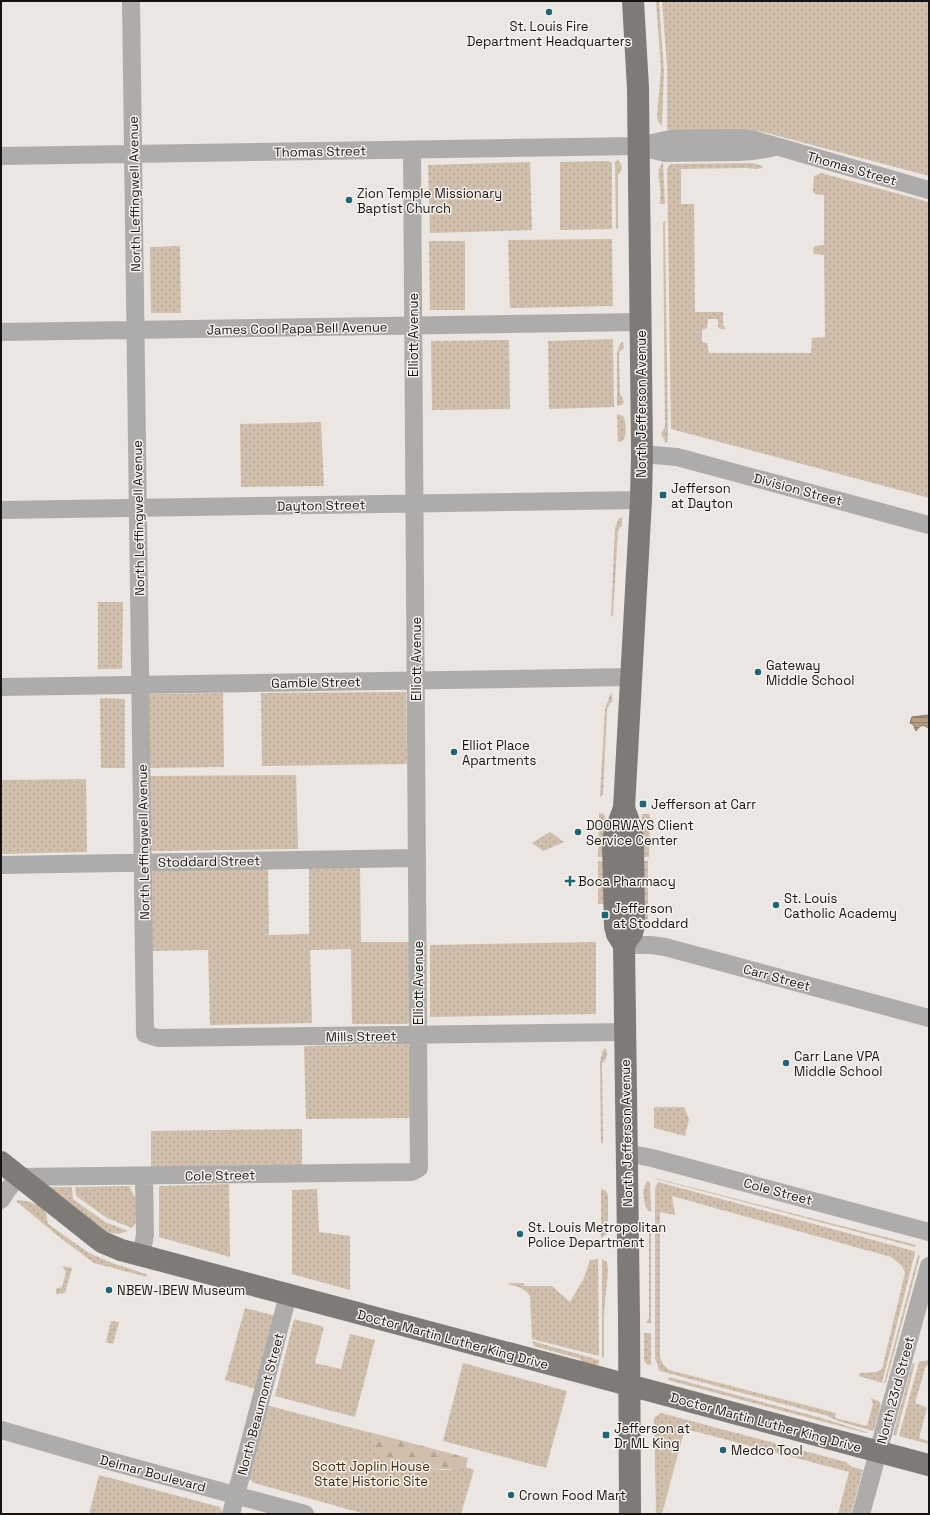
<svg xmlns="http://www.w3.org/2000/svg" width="930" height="1515" font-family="'Space Grotesk',sans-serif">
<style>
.grass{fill:url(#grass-dots)}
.forest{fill:url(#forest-firs)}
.garden{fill:#d0bfad}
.water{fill:url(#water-rules);stroke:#857360}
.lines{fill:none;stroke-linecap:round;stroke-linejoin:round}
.minor{stroke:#aeacaa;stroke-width:18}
.major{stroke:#7e7a76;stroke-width:22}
.poi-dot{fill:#206576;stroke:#f8f3ee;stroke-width:1.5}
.labels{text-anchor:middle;stroke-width:3;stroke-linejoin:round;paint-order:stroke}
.poi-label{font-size:13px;fill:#161412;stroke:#f8f3ee;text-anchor:start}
.street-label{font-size:13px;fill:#161412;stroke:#f8f3ee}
.park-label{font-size:13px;fill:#432805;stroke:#f8f3ee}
</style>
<defs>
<pattern id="grass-dots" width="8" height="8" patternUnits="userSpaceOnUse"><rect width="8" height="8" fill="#d0bfad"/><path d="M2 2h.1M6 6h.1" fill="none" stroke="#b2a394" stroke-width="1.8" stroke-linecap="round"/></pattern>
<pattern id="forest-firs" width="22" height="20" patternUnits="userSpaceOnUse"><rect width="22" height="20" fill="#d0bfad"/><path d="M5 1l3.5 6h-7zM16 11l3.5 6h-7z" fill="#b2a394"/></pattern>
<pattern id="water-rules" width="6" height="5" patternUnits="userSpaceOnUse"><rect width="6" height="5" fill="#b59c82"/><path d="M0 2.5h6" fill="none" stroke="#927e69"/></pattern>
</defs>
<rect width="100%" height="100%" fill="#ebe6e1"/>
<path class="grass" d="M656 1H659L664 72 662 126 658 121 657 116 661 68Z
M662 1H929V176L759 131 670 130 667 129V65Z
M618 159C622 166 624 169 618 175V229H616L615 162Z
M608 161 612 163V229L560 230V162Z
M530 162 532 230 430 233 428 165Z
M663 162 665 204H660C660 199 661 193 660 187 659 178 656 171 663 162Z
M752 163 763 166 762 168 756 169 744 168 681 169V204H694L695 312H723V326H725V329H721L718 327V319H708L707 328 702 330V342L707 343 709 353H811L812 338 825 337 824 255 814 254 813 249 815 246 824 245V195L815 194 813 191 814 176 821 173 929 202V498L671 429 667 168 671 164Z
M665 221 668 440 666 443 661 434 665 427 663 222Z
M612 239 613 306 510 308 508 240Z
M429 241H465V310H430Z
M180 246 181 313H151L150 247Z
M613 339 614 407 549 409 548 341Z
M509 340 510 409 432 410 431 341Z
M621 342H623L624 348 619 352 620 393 624 402 622 405 617 406V352Z
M617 414 623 416C626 420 627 434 624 439 622 442 621 441 618 442Z
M321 422 324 486 241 487 240 424Z
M619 518H622V525L618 530 613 615 611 617 615 528Z
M98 602H123L122 669H98Z
M406 692 407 764 262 766 261 693Z
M611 692 613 702H611L607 709 603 794 600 797 605 709Z
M223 693 224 767 148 768V696L151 694Z
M100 698 125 699V768H101Z
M296 775 298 849 154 851 151 850 148 776Z
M86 779 87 852 1 854V780Z
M599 813 604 814 606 820 605 857H598Z
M642 814H650L649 857H641Z
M550 832 564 842 543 851 532 843Z
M598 861H605L606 904H598Z
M641 861H648V924L645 928 643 926Z
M360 867 361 942H410V1022L406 1024H352L351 949 310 950 312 1023 210 1025 208 950 150 951V874L155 871 268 869 269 935 309 934V868Z
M596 942V1014L430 1017V945Z
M406 1044 409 1045 410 1048 412 1118 306 1119 304 1046Z
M606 1048 607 1056 604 1062 602 1063 603 1143H601L600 1062 603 1050Z
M654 1107H684L689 1119 685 1136 654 1128Z
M302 1129V1165L151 1167V1131Z
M655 1178 916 1245 915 1247 656 1179Z
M647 1181 650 1182 651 1211H648C643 1201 641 1191 647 1181Z
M658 1182 914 1251 915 1253 882 1383 859 1376 860 1373 876 1372 882 1369 905 1273 902 1266 891 1257 672 1196 675 1215 660 1212V1358L663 1364 669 1370 836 1413 835 1418 867 1426 873 1404 871 1398 880 1402 881 1405 874 1430 873 1431 838 1421 825 1415 660 1371C657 1367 658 1363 655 1359V1188Z
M229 1184 230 1257 159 1237V1186Z
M129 1186C136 1198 144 1216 132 1228L107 1218 76 1196 75 1187Z
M51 1187H72L73 1199 105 1222 128 1231 119 1234 104 1232 49 1188Z
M317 1189 319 1232 350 1236V1290L292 1274V1190Z
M601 1189 605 1190 608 1194V1233L601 1238Z
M18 1200C27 1201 40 1203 45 1211 47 1214 47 1220 48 1224L89 1253 112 1263 146 1274 147 1277 94 1263 58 1236 16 1201Z
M649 1226H651V1323H646L649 1318Z
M918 1255 920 1256 886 1382 884 1383Z
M598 1259 599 1356 532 1339 530 1296C525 1289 517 1285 509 1285V1283H524V1286H552L570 1302 584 1278 590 1260Z
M602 1259 607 1262 608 1270 604 1314V1358L602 1357Z
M62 1266 72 1268 65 1293 56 1294V1289L62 1287 66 1272Z
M245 1308 276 1316 256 1389 225 1380Z
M294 1319 324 1327 315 1363 341 1369 350 1334 375 1340 355 1417 275 1396Z
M111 1321 119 1322 113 1344 106 1342Z
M644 1333H651V1365L646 1364 644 1360Z
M532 1341 599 1360V1364L592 1366 580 1363 581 1359 537 1347 534 1346Z
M929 1360V1366L926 1365 915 1403 926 1407 927 1408 919 1438 929 1441V1444L899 1436 919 1362Z
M463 1363 567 1391 546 1468 443 1441Z
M915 1363 896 1436 893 1435 912 1364Z
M669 1377 825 1419 869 1433H866L668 1380Z
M266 1405 424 1447 418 1467C434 1469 460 1476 468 1458L466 1467 474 1470 461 1514H365L254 1483 248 1478Z
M661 1413 846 1462 850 1466 863 1470 851 1514H838L849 1472 682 1428 658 1514H656L654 1419 655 1417Z
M99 1475 220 1507 223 1514H89Z"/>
<path class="forest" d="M369 1432 468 1458C466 1462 464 1466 460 1468 454 1471 406 1468 398 1466 394 1464 388 1461 384 1458 375 1452 372 1443 369 1432Z"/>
<path class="garden" d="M682 1428H685L662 1514H658L679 1429Z"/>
<path class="water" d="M929 715V728L923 725 919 727 916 731 913 724 910 723 912 717Z"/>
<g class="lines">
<path class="minor" d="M131 1 145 1034 158 1038 625 1032
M639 146 665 153 738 152 754 151 771 148
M1 156 639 146 670 139 739 138 755 140 929 190
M1 332 641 322
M642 454 677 457 929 525
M1 510 641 500
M1 687 631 677
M1 865 417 858
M624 945H651L665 947 929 1018
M627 1153 652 1158 929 1232
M1 1200 8 1189 19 1177 412 1172 419 1168 412 150
M141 1256 145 1235 144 1176
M1 1430 106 1460 305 1514
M231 1514 288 1295
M861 1514 929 1266"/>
<path class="major" d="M624 945 632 933 634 926 633 842 632 830 624 808
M1 1162 94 1236 102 1242 121 1250 929 1465
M630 1514 629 1317 624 945 617 934 615 926 613 842 615 832 624 808 641 500 642 454 638 88 633 1"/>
</g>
<g class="poi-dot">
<circle cx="549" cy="12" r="4"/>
<circle cx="349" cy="200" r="4"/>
<rect x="659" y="491" width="8" height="8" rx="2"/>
<circle cx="758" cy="672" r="4"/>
<circle cx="454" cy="752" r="4"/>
<rect x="639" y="800" width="8" height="8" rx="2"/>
<circle cx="578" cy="832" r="4"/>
<path d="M568 875h4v4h4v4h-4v4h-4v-4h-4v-4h4z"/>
<circle cx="776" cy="905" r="4"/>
<rect x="601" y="911" width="8" height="8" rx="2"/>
<circle cx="786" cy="1063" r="4"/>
<circle cx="520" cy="1234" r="4"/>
<circle cx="109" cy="1290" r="4"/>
<rect x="602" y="1431" width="8" height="8" rx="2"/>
<circle cx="723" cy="1450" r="4"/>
<circle cx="511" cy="1495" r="4"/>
</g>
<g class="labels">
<g class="poi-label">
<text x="549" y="31" text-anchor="middle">St. Louis Fire<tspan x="549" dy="15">Department Headquarters</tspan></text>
<text x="357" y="198">Zion Temple Missionary<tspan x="357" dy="15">Baptist Church</tspan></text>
<text x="671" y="493">Jefferson<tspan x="671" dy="15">at Dayton</tspan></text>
<text x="766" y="670">Gateway<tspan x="766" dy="15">Middle School</tspan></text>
<text x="462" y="750">Elliot Place<tspan x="462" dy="15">Apartments</tspan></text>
<text x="651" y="809">Jefferson at Carr</text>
<text x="586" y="830">DOORWAYS Client<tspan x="586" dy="15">Service Center</tspan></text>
<text x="578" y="886">Boca Pharmacy</text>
<text x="784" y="903">St. Louis<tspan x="784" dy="15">Catholic Academy</tspan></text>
<text x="613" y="913">Jefferson<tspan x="613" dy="15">at Stoddard</tspan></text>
<text x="794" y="1061">Carr Lane VPA<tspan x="794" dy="15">Middle School</tspan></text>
<text x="528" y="1232">St. Louis Metropolitan<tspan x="528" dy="15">Police Department</tspan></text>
<text x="117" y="1295">NBEW-IBEW Museum</text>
<text x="614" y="1433">Jefferson at<tspan x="614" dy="15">Dr ML King</tspan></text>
<text x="731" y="1455">Medco Tool</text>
<text x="519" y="1500">Crown Food Mart</text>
</g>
<g class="street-label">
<text transform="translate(320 151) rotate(-1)" y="5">Thomas Street</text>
<text transform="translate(852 168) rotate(16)" y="5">Thomas Street</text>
<text transform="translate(134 194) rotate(-91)" y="5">North Leffingwell Avenue</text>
<text transform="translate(297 328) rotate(-1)" y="5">James Cool Papa Bell Avenue</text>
<text transform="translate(413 335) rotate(-90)" y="5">Elliott Avenue</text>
<text transform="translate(641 404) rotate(-90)" y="5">North Jefferson Avenue</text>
<text transform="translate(798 489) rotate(15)" y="5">Division Street</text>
<text transform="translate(321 505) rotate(-1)" y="5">Dayton Street</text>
<text transform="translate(138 518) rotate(-91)" y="5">North Leffingwell Avenue</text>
<text transform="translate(416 659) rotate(-90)" y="5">Elliott Avenue</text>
<text transform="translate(316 682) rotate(-1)" y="5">Gamble Street</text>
<text transform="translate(143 842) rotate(-91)" y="5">North Leffingwell Avenue</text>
<text transform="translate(209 861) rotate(-1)" y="5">Stoddard Street</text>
<text transform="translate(777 977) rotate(15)" y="5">Carr Street</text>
<text transform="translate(418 983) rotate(-90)" y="5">Elliott Avenue</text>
<text transform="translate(361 1036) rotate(-1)" y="5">Mills Street</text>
<text transform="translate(626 1133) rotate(-91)" y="5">North Jefferson Avenue</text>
<text transform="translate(220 1175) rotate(-1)" y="5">Cole Street</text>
<text transform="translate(778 1191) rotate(15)" y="5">Cole Street</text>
<text transform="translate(453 1339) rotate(15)" y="5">Doctor Martin Luther King Drive</text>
<text transform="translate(895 1390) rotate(-75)" y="5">North 23rd Street</text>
<text transform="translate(260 1404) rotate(-75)" y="5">North Beaumont Street</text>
<text transform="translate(766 1422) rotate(15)" y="5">Doctor Martin Luther King Drive</text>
<text transform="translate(153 1473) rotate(15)" y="5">Delmar Boulevard</text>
</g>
<g class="park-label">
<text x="371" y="1471">Scott Joplin House<tspan x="371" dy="15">State Historic Site</tspan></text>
</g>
</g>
<rect width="930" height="1515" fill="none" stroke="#161412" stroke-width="4"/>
</svg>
